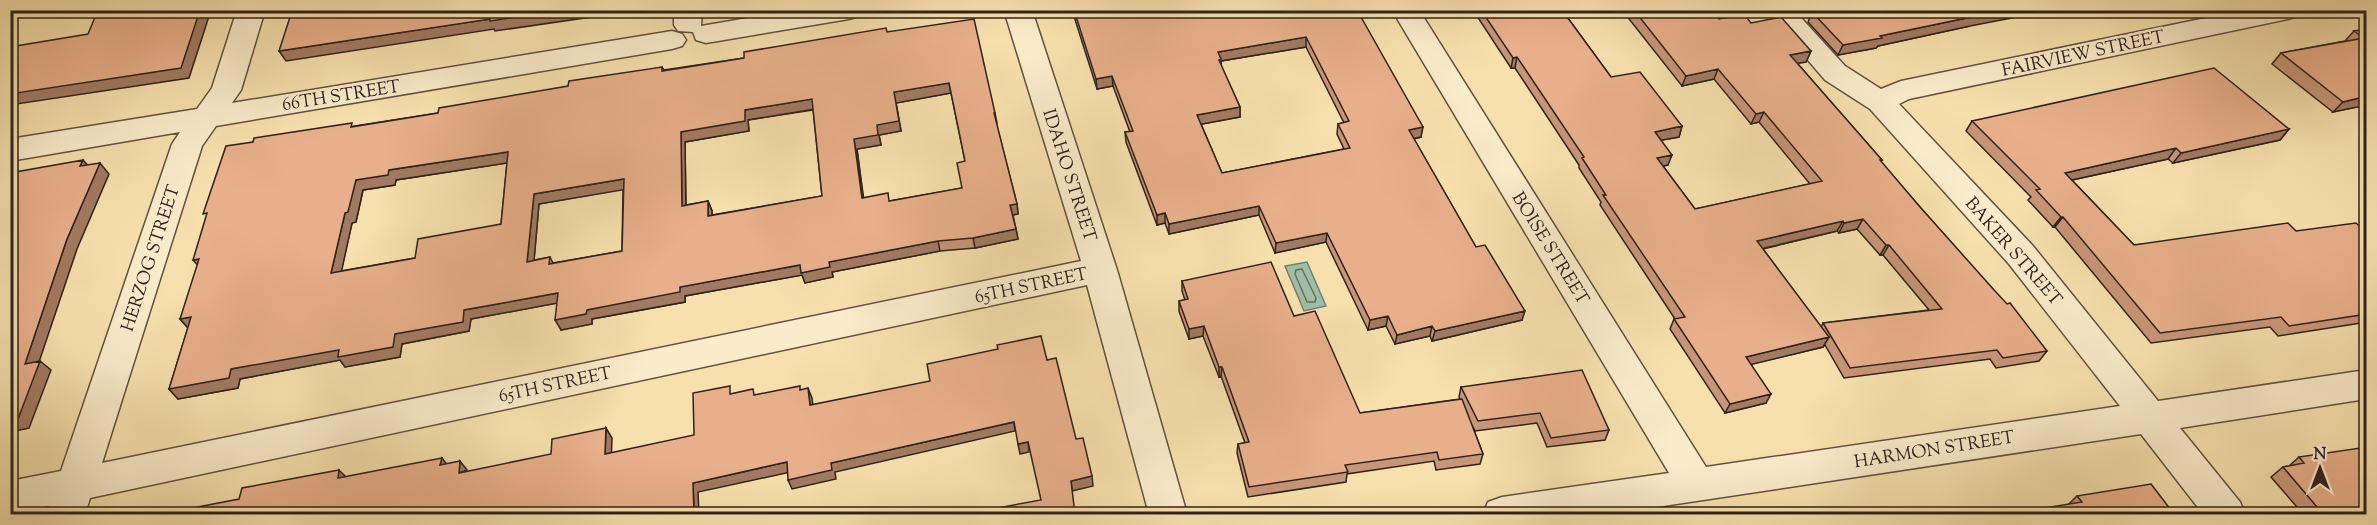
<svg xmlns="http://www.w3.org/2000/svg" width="2377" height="525" font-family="'Sorts Mill Goudy',serif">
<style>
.water{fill:#9ebea5;stroke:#72806e;stroke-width:1.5}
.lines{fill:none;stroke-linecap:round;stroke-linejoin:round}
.shore{stroke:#667060;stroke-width:1.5}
.minor-casing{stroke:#615240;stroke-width:3}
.minor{fill:#faebca;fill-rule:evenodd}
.wall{fill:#c79678;stroke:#2f221c;stroke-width:1.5;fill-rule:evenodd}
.shaded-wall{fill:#a27a61;stroke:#2f221c;stroke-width:1.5}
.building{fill:#e7af8b;stroke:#2f221c;stroke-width:1.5;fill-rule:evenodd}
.labels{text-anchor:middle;stroke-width:5;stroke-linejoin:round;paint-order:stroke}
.street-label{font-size:18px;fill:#2f221c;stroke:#faebca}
</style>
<rect width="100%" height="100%" fill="#f7e0ae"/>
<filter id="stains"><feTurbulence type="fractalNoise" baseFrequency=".00333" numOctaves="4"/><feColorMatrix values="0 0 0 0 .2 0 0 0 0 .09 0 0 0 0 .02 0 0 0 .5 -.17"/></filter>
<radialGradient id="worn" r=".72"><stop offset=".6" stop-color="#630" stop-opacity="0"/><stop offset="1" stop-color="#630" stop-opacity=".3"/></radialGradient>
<path class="water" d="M1307 262 1326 306 1304 311 1285 266Z"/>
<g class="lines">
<path class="shore" d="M1302 269 1316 298 1315 302H1307L1295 274 1296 270Z"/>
<defs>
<path id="minor" d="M237 10H265L241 90 232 103 672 31 682 34 686 40 682 46 672 49 216 126 202 146 102 463 1081 261 1004 10H1032L1117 270 1187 514H1149L1087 285 90 498 85 514H47L49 506 10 514V481L61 471 172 144 180 132 10 161V139L197 109 212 88Z
M674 10H702L701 26 794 10H862L859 16 849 19 706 43 696 40 693 32 678 31 674 25Z
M1392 10H1419L1706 467 2120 406 2009 264 1870 109 1825 80 1765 10H1794L1845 66 1881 89 1901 81 2244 10H2301L2298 16 2288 19 1909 99 1899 104 2033 246 2158 401 2366 370V399L2180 428 2240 502 2245 514H2203L2141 434 1610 514H1483L1488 502 1502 497 1669 473Z"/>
</defs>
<use href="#minor" class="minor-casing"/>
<use href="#minor" class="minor"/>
</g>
<path class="wall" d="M1072 10H1357L1421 137 1414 139 1476 247 1522 320 1432 341 1430 336 1395 344 1386 326 1368 330 1326 242 1275 253 1259 215 1169 234 1165 223 1157 225 1126 142 1125 132H1130L1113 86 1097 89ZM1306 47 1344 123 1338 124 1337 134 1344 149 1222 173 1201 124 1240 117V107L1221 66V61Z
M1473 10H1562L1611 77 1682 126 1679 137 1661 140 1668 165 1663 166 1695 209 1810 184 1759 122 1751 124 1714 79 1682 86 1622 10H1712L1719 19 1751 23 1811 51 1806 62 1797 63 1882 160 1881 162 1920 207 2047 351 2039 361 1996 368 1990 359 1844 378 1825 345 1823 347 1751 364 1766 403 1725 413 1670 329 1674 319H1675L1600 205 1601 202 1579 168V165L1515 68H1511ZM1857 229 1880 255H1883L1929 310 1823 323 1821 327 1763 249 1837 231 1839 233Z
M1812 12 1970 26 1878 46 1876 48 1838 55 1808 22Z
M2367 29V105L2333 112 2272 64 2281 53 2345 41 2354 31Z
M887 32 995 113 997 123H996L1017 204 1018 214 1013 215 1018 239 975 248 940 251 832 272 833 277 805 283 802 275 685 296V302L592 319V324L561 330 557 303 471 319 469 331 402 344 400 357 345 367 340 360 240 379 238 388 178 399 169 389 188 328 180 319 253 142 438 113 662 67 664 70 744 58ZM951 93 965 161 962 188 890 201 863 198 857 149 881 145 879 135 901 131 896 103ZM813 110 822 196 712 215V211L708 201 686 205 685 142 749 131 748 120ZM507 163 501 224 415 258 341 271 352 223 356 222 363 190 395 185 396 180ZM623 189 622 251 553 263 550 257 534 260 539 204Z
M1972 121 2289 129 2280 140 2173 163 2168 159 2072 180 2134 245 2296 231 2367 233V322L2278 336 2270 327 2151 343 2055 227H2053L2028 200 2031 197 1966 131Z
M1182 281 1294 316 1360 413 1460 399 1459 397 1461 387 1609 430 1605 440 1547 447 1537 423 1475 431 1472 425 1483 454 1480 464 1436 470 1434 461 1347 474 1346 482 1248 497 1237 453 1238 444 1245 443 1221 376 1219 377 1203 336 1189 339 1179 311V301L1185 300 1182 291Z
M2299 457 2367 514H2303L2271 477 2283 467 2289 466Z
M2077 496 2174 514 2069 504Z"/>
<path class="shaded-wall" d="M200 10H211L189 78 10 105V94Z
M563 10H640L495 31 494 29 286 61 279 51 490 19Z
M2005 10H2053L1970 26 1878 46 1876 48 1838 55 1843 45 1880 36Z
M1306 37V47L1221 61V69L1218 70V52Z
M1811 51 1806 62 1786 65 1790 55Z
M1517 57 1515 68H1511L1513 58Z
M1718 69 1714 79 1682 86 1686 76Z
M1112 76 1113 86 1097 89 1096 79Z
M949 83 951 93 896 103 901 131 879 135 881 145 857 149 865 208 862 198 854 139 894 92Z
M2367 96V105L2333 112 2343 102Z
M812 99 815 109 748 120 749 131 685 142 686 216 682 206 681 132 745 110Z
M1240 107V117L1197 125V115Z
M1764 112 1759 122 1751 124 1756 114Z
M1682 126 1679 137 1651 142 1655 132Z
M1423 127 1421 137 1407 140 1409 130Z
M2289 129 2280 140 2173 163 2181 153Z
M2176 148 2168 159 2058 183 2065 173Z
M508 152 514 162 396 180 395 185 363 190 356 222 352 223 339 283 331 273 345 213 356 180 389 170Z
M1672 155 1668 165 1653 168 1657 158Z
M83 160 92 170 80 166Z
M100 163 109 174 77 249 36 371 40 361 51 370 29 428 10 432V420L25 364 67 239Z
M624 179 628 189 539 204 533 272 527 262 534 194Z
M708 201 712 211V226L708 216Z
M1017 204 1018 214 1012 215 1010 205Z
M1259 206V215L1169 234V224Z
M1165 213V223L1157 225V215Z
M2061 217H2063L2055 227H2053Z
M1863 219 1857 229 1839 233 1844 223Z
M1843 221 1837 231 1752 251 1757 241Z
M1016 229 1018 239 975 248 973 238Z
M1327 233 1326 242 1275 253 1276 243Z
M938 241 940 251 832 272 833 277 805 283 802 275 685 296V302L592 319V324L561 330 555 320 587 310 680 287 800 265 829 262Z
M1886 245H1889L1883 255H1880Z
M199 259 202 270 193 260Z
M558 293 563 302 471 319 469 331 402 344 400 357 345 367 340 360 240 379 238 388 178 399 169 389 231 369 395 334 464 310Z
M1525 311 1522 320 1432 341 1435 331Z
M1388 316 1386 326 1368 330 1370 320Z
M191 317 189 329 180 319Z
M1204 326 1203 336 1189 339V329Z
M1432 326 1430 336 1395 344 1397 335Z
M1829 337 1823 347 1741 367 1746 357Z
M1219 367H1222L1221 376 1219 377Z
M808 388 812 398 814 415 810 405Z
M1771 394 1766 403 1725 413 1730 404Z
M1014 422 1015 431 835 472 836 479 792 489 788 480 831 463Z
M606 428 612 438 611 463 605 454Z
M1028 442 1029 452 1020 454 1018 444Z
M442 458 449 467 440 465Z
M460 461 467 470 459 473Z
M787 462 791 472 698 492 699 514H694L693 483Z
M339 470 348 479 338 478Z
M1092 476 1093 486 1072 491 1071 481Z"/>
<path class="building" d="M98 10H200L181 68 10 94V47L88 34Z
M296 10H563L490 21V19L279 51 292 11Z
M1074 10H1357L1423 127 1409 130 1476 247 1485 245 1525 311 1435 331 1432 326 1397 335 1388 316 1370 320 1327 233 1276 243 1259 206 1169 224 1165 213 1157 215 1125 132 1133 131 1112 76 1096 79ZM1306 37 1349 121 1338 124 1350 148 1222 173 1197 115 1240 107 1219 60 1221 59 1218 52Z
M1481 10H1562L1611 77 1640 72 1682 126 1655 132 1672 155 1657 158 1695 209 1822 181 1764 112 1756 114 1718 69 1686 76 1634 10H1712L1719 19 1744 14 1751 23 1781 17 1811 51 1790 55 1882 160H1880L1920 207 1995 291 2007 304 2010 303 2047 351 2003 358 1997 350 1850 368 1823 323 1942 309 1889 245H1886L1863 219 1844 223 1843 221 1757 241 1829 337 1746 357 1771 394 1730 404 1674 319 1685 317 1603 195H1606L1582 158 1584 157 1517 57 1513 58Z
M1818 10H2005L1880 36 1882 38 1843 45 1812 12Z
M974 19 995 113H994L1017 204 1010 205 1016 229 973 238 938 241 829 262 830 267 801 273 800 265 680 287V292L587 310 586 314 555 320 558 293 464 310 463 322 395 334 393 347 338 357 339 350 231 369 229 378 169 389 191 317 180 319 199 259 193 260 207 213 203 214 226 146 253 142 254 138 352 123 351 127 438 113 439 108 568 86 569 81 662 67V71L744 58V52L886 28 887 32ZM949 83 965 161 957 163 962 188 889 201 888 193 862 198 854 139 878 135 877 125 899 121 894 92ZM812 99 822 196 708 216V201L682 206 681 132 745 121V110ZM508 152 501 224 418 239 415 258 331 273 345 213 348 212 356 180 388 175 389 170ZM624 179 622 251 549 264 550 257 527 262 534 194Z
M2367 29V96L2343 102 2281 53 2364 38 2354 31Z
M2214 68 2289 129 2181 153 2176 148 2065 173 2134 245 2288 223 2296 231 2356 223 2367 233V314L2289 326 2281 317 2160 333 2063 217H2061L2036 190 2040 189 1972 121Z
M83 160 80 166 100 163 67 239 25 364 40 361 18 419 10 420V173Z
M1271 262 1294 316 1315 311 1360 413 1462 399 1483 454 1439 460 1437 452 1345 465 1348 472 1249 487 1238 444 1249 442 1222 367H1219L1204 326 1189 329 1179 301 1188 299 1182 281Z
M1041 336 1047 360 1056 358 1076 439 1083 438 1092 476 1071 481 1075 514H970V513L1041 500 1028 442 1018 444 1014 422 831 463 832 470 788 480 787 462 693 483 694 514H161L239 499 242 488 339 470 338 478 442 458 440 465 460 461 459 473 551 454 552 439 606 428 605 454 694 435 693 393 730 386V394L753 389 754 395 800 386V390L808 388 810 405 930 381 927 364 998 349 997 345Z
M1582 370 1609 430 1551 438 1540 413 1478 421 1461 387Z
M2367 447V514H2323L2283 467 2304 463 2299 457Z
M2151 484 2174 514H2006L2082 502 2077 496Z"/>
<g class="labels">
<g class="street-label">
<text transform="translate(2083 53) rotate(-12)" y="6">FAIRVIEW STREET</text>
<text transform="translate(341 95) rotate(-9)" y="6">66TH STREET</text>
<text transform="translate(1070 175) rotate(72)" y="6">IDAHO STREET</text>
<text transform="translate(1551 248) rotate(58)" y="6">BOISE STREET</text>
<text transform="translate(2014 251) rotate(49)" y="6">BAKER STREET</text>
<text transform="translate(150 258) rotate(-72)" y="6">HERZOG STREET</text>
<text transform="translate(1031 285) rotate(-12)" y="6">65TH STREET</text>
<text transform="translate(555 384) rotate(-12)" y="6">65TH STREET</text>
<text transform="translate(1934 449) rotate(-9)" y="6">HARMON STREET</text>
</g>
</g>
<rect width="2377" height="525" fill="none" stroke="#f7e0ae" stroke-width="36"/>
<rect x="12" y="12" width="2353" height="501" fill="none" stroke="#2f221c" stroke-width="3"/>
<rect x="18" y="18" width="2341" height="489" fill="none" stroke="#2f221c" stroke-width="1.5"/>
<g transform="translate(2320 468)" stroke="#faebca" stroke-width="4.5" paint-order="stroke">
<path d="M0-4.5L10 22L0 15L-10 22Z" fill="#2f221c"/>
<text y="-9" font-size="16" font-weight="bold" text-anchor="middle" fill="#2f221c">N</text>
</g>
<rect width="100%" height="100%" filter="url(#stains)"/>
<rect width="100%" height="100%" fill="url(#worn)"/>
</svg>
